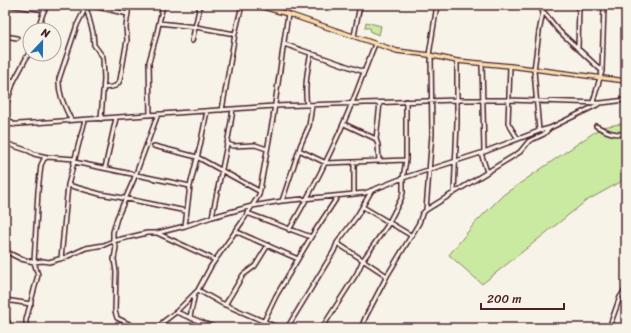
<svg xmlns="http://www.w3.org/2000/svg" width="631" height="333" font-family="Sriracha,sans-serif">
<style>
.green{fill:#cae9a1;stroke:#8a8466}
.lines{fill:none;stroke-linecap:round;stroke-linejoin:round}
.minor-casing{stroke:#4a1f2b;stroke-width:6}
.major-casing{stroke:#4a1f2b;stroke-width:6}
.minor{stroke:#f7f3e8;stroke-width:3}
.major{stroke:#f9deab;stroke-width:3.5}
</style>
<rect width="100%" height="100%" fill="#f7f3e8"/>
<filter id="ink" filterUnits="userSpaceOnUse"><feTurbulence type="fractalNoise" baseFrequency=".025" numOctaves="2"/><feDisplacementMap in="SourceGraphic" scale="8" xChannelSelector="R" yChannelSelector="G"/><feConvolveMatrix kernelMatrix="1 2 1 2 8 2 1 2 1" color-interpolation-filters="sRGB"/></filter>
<g filter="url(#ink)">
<path class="green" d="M366 22 381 26 379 35 371 32 370 28H365Z
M626 123V179L586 201 482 284 449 255 475 223 503 195 602 127Z"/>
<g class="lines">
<defs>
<path id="minor" d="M7 5 45 10
M89 5 128 14
M538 5 559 31 602 71
M86 7 93 33 94 45 103 57 104 79 101 119
M159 23 196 27 235 34
M37 30 46 5
M5 36 17 38
M354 36 360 5
M192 41 200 5
M284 44 364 72C344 127 319 179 289 230
M578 49 579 5
M429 55 437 5
M482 64 484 152
M510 66 508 123 518 139
M364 72 375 44
M5 80 14 81
M625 81 626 72
M104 88C111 87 117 88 120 80L127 40 126 27 129 5
M593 102 602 71 604 5
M307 105C304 88 307 70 311 53
M5 108 14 81 30 51
M222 110 235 34 242 5
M150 115 149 62 156 37 163 5
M5 116 14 125
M71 120C65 107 58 94 59 79L77 25 86 7
M344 124 376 139
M5 125 274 106 457 100H508L601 103 626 100
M596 126C607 132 614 135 626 134
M539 131 534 70 539 32 543 12
M5 143 29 151 34 154 47 157 75 159
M228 144 233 146 255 145 267 149
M154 146 197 157 259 191
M299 150 326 163 406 160
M481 153 487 172
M379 161 378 145 376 139 380 103
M74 162 190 186
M354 162V194
M105 168 116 118
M68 185 100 194 118 197 186 211
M454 192 457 123V61
M282 201 301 144 309 126 312 105
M363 207 412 236
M426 210 432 134 431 56
M247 213 311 237 338 196
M212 217C219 181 228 145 233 109
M185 226 190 186 200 146 207 111
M235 231 298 259
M157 233 215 260
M337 243 387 276 419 223 422 214 426 210 520 152 529 141 544 134 549 129
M5 251 21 259 34 262 43 261 49 262 66 257 86 248 104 245 113 241 147 233H157L185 226 212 217 252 206 282 201 365 193 403 178 484 152 539 131 550 128 601 103
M61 259 68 185 85 120
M198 290 221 303 279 328
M5 300 31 304
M225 305 243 275 255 266 268 245
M190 317 195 293
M5 318 8 322
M264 321 276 296 311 237
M26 328V320L38 275 34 262 38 191 41 165 44 159 47 157
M134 328 131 325 117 318 115 311 116 272 114 259 116 247 113 241V232L117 218 134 179 158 114
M159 328 163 322 176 312
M216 328 176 312 198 290 211 266 242 222 259 195 273 118 288 14
M287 328 334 251 337 243 357 216 372 190
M322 328 357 273 363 260 387 226 401 199 403 193V178L406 160V101
M361 328 366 316 387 276
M609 328 620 297 626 289"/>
<path id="major" d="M256 5 288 14 397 51 429 55 457 61 510 66 626 81"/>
</defs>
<use href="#minor" class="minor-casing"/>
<use href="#major" class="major-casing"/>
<use href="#minor" class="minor"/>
<use href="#major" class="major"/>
</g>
</g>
<rect width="631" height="333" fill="none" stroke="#f7f3e8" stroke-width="20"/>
<rect x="10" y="10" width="611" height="313" fill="none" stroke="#4a1f2b" stroke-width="1.5" filter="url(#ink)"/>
<g transform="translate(42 42) rotate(22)"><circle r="19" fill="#f7f3e8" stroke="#b29e9c"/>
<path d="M0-3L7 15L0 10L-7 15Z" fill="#1f6fb2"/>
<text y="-6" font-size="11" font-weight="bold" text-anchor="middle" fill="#4a1f2b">N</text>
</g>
<path d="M481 303v6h83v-6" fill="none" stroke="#4a1f2b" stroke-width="2"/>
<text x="487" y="303" font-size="12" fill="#4a1f2b" stroke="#f7f3e8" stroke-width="3" paint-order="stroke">200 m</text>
</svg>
